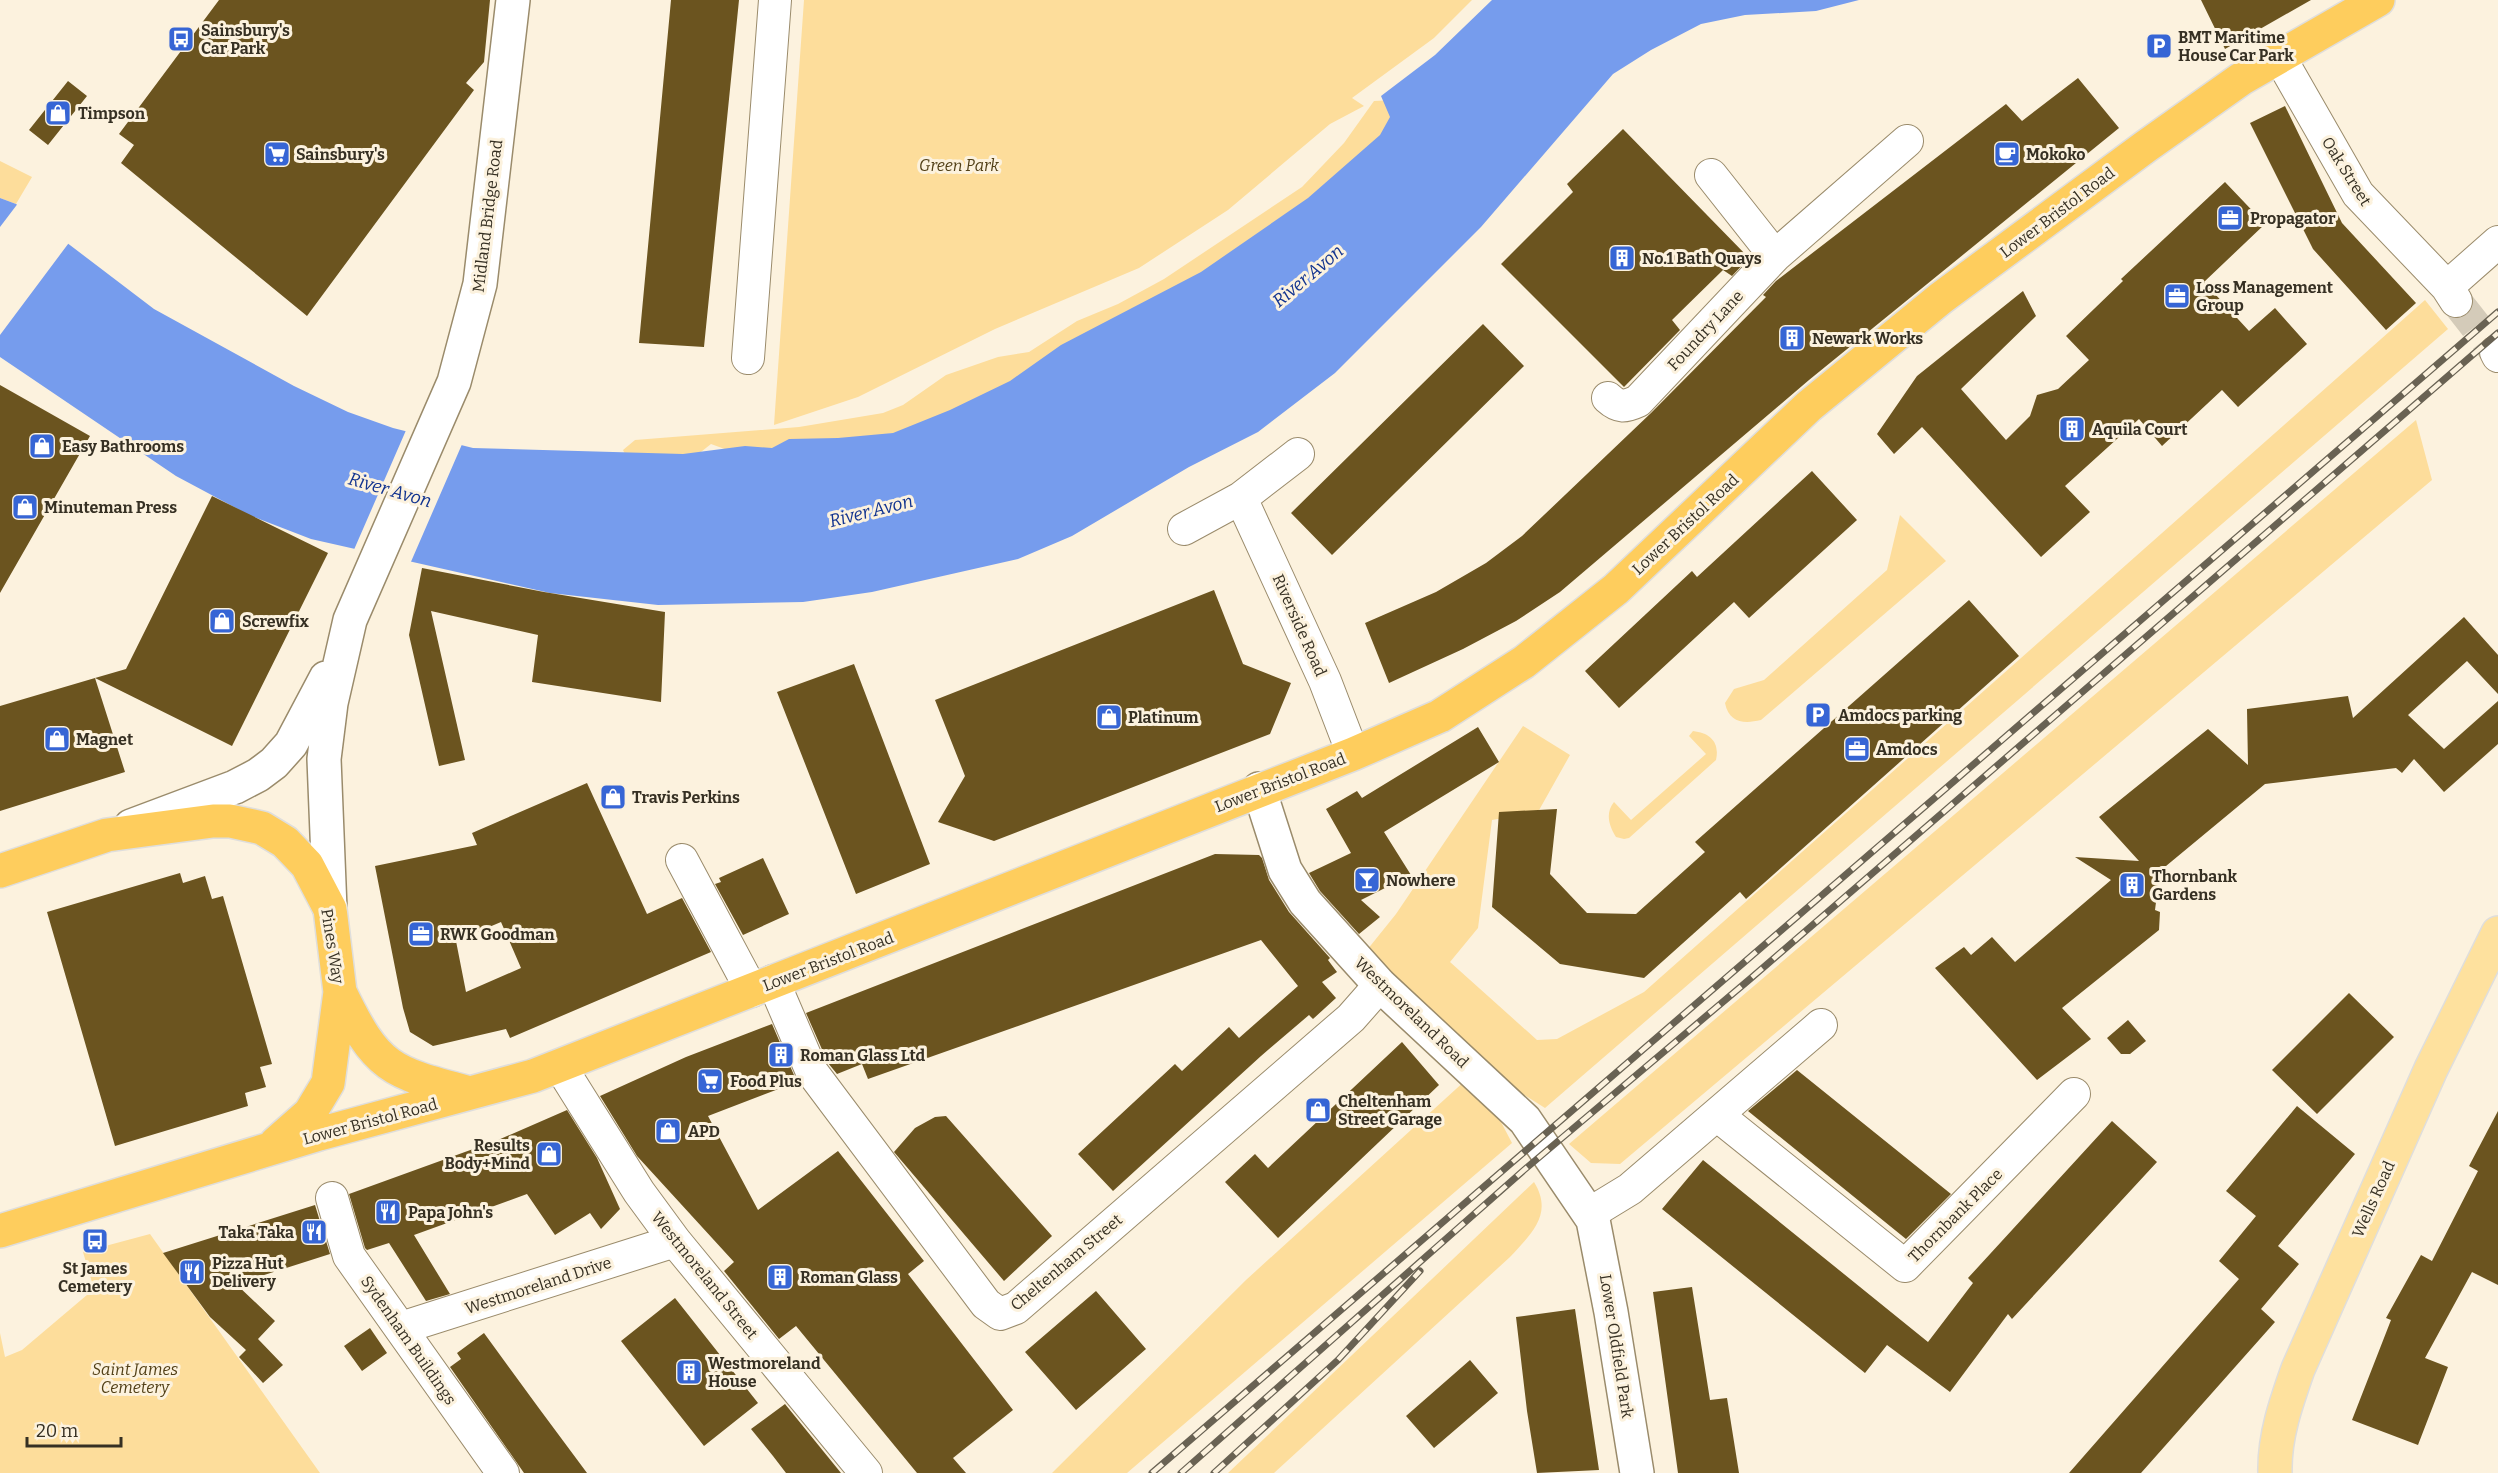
<svg xmlns="http://www.w3.org/2000/svg" width="2498" height="1473" font-family="Bitter,serif">
<style>
.green{fill:#fddd9b}
.water{fill:#769ced}
.pier{fill:#fcf2de}
.building{fill:#6b541f;fill-rule:evenodd}
.lines{fill:none;stroke-linecap:round;stroke-linejoin:round}
.street-tunnel{stroke:#d4cbb9;stroke-width:32;stroke-dasharray:32 16;stroke-linecap:butt}
.street-casing{stroke:#9a8b6b;stroke-width:34}
.secondary-casing{stroke:#9a8b6b;stroke-width:36}
.primary-casing{stroke:#dfdedc;stroke-width:36}
.highway-casing{stroke:#dfdedc;stroke-width:36}
.street{stroke:#fff;stroke-width:32}
.secondary{stroke:#fff;stroke-width:33}
.primary{stroke:#fee19e;stroke-width:33}
.highway{stroke:#fecd5d;stroke-width:33}
.rail-casing{stroke:#696253;stroke-width:7}
.rail{stroke:#fcf2de;stroke-width:4.5;stroke-dasharray:14;stroke-linecap:butt}
.labels{text-anchor:middle;stroke-width:6;stroke-linejoin:round;paint-order:stroke}
.poi-label{font-size:16px;font-weight:bold;fill:#363023;stroke:#fcf2de;text-anchor:start}
.park-label{font-size:16px;font-style:italic;fill:#513f16;stroke:#fcf2de}
.street-label{font-size:16px;fill:#363023;stroke:#fcf2de}
.water-label{font-size:18px;font-style:italic;fill:#11338f;stroke:#fcf2de}
</style>
<rect width="100%" height="100%" fill="#fcf2de"/>
<path class="green" d="M804 0H1472L1434 38 1352 98 1364 106 1330 124 1228 210 1139 268 995 329 858 397 774 425Z
M1395 100 1402 126 1326 202 969 420 749 458 711 444 687 463 628 460 623 450 635 440 799 427 883 413 903 405 946 375 998 357 1029 352 1077 321 1118 304 1164 279 1302 187 1344 143 1374 101Z
M0 161 32 177 16 204 0 198Z
M2425 300 2448 329 1545 1108 1499 1079 1363 955 1396 914 1523 726 1570 755 1538 812 1492 820 1478 928 1450 962 1537 1040 1557 1039 1644 992Z
M2416 420 2432 480 1620 1164 1591 1163 1569 1144Z
M1900 515 1946 561 1761 720C1744 724 1729 723 1725 703L1734 689 1764 680 1887 570Z
M1693 731C1710 733 1720 742 1716 760L1629 838 1624 839 1616 837C1609 826 1605 813 1614 802L1631 820 1706 754 1689 736Z
M1467 1079 1501 1122 1512 1143 1127 1473H1052L1246 1280Z
M1534 1182C1554 1214 1531 1234 1510 1257L1274 1473H1228Z
M150 1234 320 1473H0V1333L5 1357 22 1350 94 1289 83 1252Z"/>
<path class="water" d="M1492 0H1859L1816 11 1745 15 1701 24 1651 50 1613 74 1481 227 1335 373 1258 432 1189 467 1072 536 1018 559 872 592 803 602 658 605 550 593 311 539 249 515 176 476 0 357V198L16 204 154 309 294 386 348 412 393 428 473 448 683 454 745 446 772 448 789 439 838 438 893 433 950 410 1010 381 1061 345 1201 272 1308 198 1380 135 1390 117 1381 96 1435 55Z"/>
<path class="pier" d="M19 202 71 240 0 335V227Z
M407 428 463 442 410 564 353 552Z"/>
<path class="building" d="M219 0H490L484 62 466 83 474 90 307 316 121 163 134 145 119 134Z
M671 0H739L704 347 639 343Z
M2201 0H2311L2225 49Z
M2078 78 2119 128 1809 380 1560 592 1516 621 1463 649 1389 683 1365 623 1436 592 1486 563 1522 536 1651 413 1766 297 1763 295 1776 281 2006 104 2022 121Z
M68 81 87 96 48 145 29 130Z
M2285 106 2342 223 2416 303 2386 330 2313 249 2250 123Z
M1623 129 1749 258 1732 276 1723 270 1672 320 1680 330 1624 387 1501 264 1573 192 1567 184Z
M2225 182 2265 224 2204 282 2249 331 2275 308 2307 344 2238 407 2222 390 2162 446 2139 419 2065 486 2090 512 2041 557 1922 427 1894 454 1877 434 1917 376 2023 291 2036 316 1961 389 2006 440 2030 416 2037 395 2058 389 2089 360 2066 336 2123 281 2121 279Z
M1483 324 1524 366 1332 555 1291 513Z
M0 385 90 436 0 593Z
M1812 471 1857 520 1749 618 1734 602 1619 708 1585 671 1692 571 1697 577Z
M212 496 328 553 232 746 95 678 126 669Z
M422 568 544 592 665 612 661 702 532 682 538 635 431 611 465 760 439 766 409 635Z
M1214 590 1243 664 1291 683 1270 734 994 841 938 822 965 776 935 700Z
M1969 600 2019 656 1746 899 1740 892 1644 978 1560 964 1492 907 1499 812 1557 809 1550 874 1587 913 1636 914 1705 852 1695 842Z
M2464 617 2498 655V694L2467 661 2408 715 2444 749 2498 701V744L2444 792 2414 759 2402 773 2396 768 2265 784 2160 871 2155 910 2160 912 2159 930 2062 1008 2091 1039 2037 1080 1935 968 1964 947 1971 955 1992 937 2015 962 2111 880 2075 857 2139 861 2099 817 2208 729 2248 765 2247 709 2348 696 2353 718Z
M854 664 930 864 856 894 777 692Z
M95 678 125 772 0 811V706Z
M1478 727 1499 762 1384 832 1411 875 1361 900 1380 917 1359 934 1320 891 1309 873 1351 853 1326 809 1357 791 1362 798Z
M587 783 647 914 682 898 711 952 510 1038 506 1029 433 1046 410 1032 403 1008 375 866 477 845 472 833ZM501 922 521 968 466 992 456 941Z
M1215 854 1259 855 1262 858 1269 880 1289 912 1330 958 1328 960 1337 972 1322 982 1336 998 1313 1019 1309 1015 1261 1056 1113 1191 1078 1154 1175 1064 1182 1071 1229 1027 1239 1038 1298 986 1261 940 868 1079 862 1064 837 1074 828 1063 806 1013Z
M763 858 789 914 743 935 715 884 721 882 719 878Z
M180 873 183 883 205 876 212 899 223 896 272 1064 260 1067 266 1087 245 1093 248 1106 115 1146 47 912Z
M2349 993 2394 1037 2317 1114 2272 1070Z
M2128 1020 2146 1041 2130 1054H2121L2107 1038Z
M772 1024 797 1082 708 1116 758 1210 838 1151 924 1261 908 1274 1013 1410 953 1458 966 1473H917L796 1326 779 1339 724 1271 734 1262 637 1156 600 1096 686 1057Z
M1402 1042 1439 1085 1278 1238 1225 1182 1255 1154 1268 1168Z
M1797 1070 1951 1194 1906 1239 1748 1111Z
M2297 1106 2355 1154 2278 1246 2299 1264 2261 1309 2275 1322 2141 1473H2069L2239 1279 2219 1261 2256 1216 2226 1191Z
M567 1110 597 1158 620 1209 601 1229 590 1213 555 1235 527 1194 414 1235 450 1294 426 1301 389 1243 367 1250 365 1248 349 1194 498 1140Z
M2498 1111V1285L2472 1272 2425 1358 2448 1367 2418 1445 2352 1420 2391 1320 2386 1318 2421 1255 2432 1261 2478 1171 2469 1166Z
M946 1116 1052 1236 1004 1281 894 1152 915 1128 935 1117Z
M2112 1121 2157 1162 2012 1319 2008 1314 1950 1392 1887 1345 1865 1373 1662 1209 1703 1160 1928 1342 1973 1283 1968 1278Z
M315 1205 330 1254 236 1284 275 1321 258 1339 283 1365 263 1383 239 1357 246 1350 210 1317 163 1253Z
M1692 1287 1710 1400 1727 1398 1739 1473H1678L1653 1292Z
M1096 1291 1146 1349 1076 1410 1025 1352Z
M675 1298 758 1403 704 1446 621 1341Z
M1575 1309 1599 1470 1537 1473 1527 1411 1516 1317Z
M370 1328 387 1353 362 1371 344 1346Z
M484 1333 538 1407 587 1473H524L450 1367 461 1359 457 1353Z
M1470 1360 1498 1393 1434 1448 1406 1416Z
M785 1404 815 1441 841 1473H786L773 1456 751 1429Z"/>
<g class="lines">
<path class="street-tunnel" d="M2456 301 2496 352"/>
<defs>
<path id="street" d="M2279 56 2358 194 2447 287 2456 301
M1711 175 1775 256
M2447 287 2498 242
M2496 352 2498 356
M748 358 775 0
M1608 398C1619 408 1625 407 1638 401L1775 256 1907 141
M1241 498 1325 681 1353 754
M1184 529 1241 498 1298 454
M682 860 752 991
M773 981 812 1072 986 1304 1000 1314 1016 1308 1351 1018 1380 985
M560 1066 639 1192 675 1241 866 1473
M1717 1115 1905 1266 2074 1094
M332 1198 349 1256 503 1473
M1589 1214 1630 1189 1821 1025
M401 1328 675 1241"/>
<path id="secondary" d="M1259 789 1285 870 1305 902 1380 985 1525 1120 1593 1220 1611 1312 1637 1473
M131 826 235 787 258 775 274 763 291 744 326 678
M330 909 324 759 331 703 350 620 454 382 480 284 513 0"/>
<path id="primary" d="M2275 1473C2274 1437 2286 1403 2298 1369L2431 1069 2498 933"/>
<path id="highway" d="M0 871 107 835 213 821H230L262 828 285 842 307 865 330 909 340 992 328 1083 310 1113 276 1143
M340 992C377 1069 390 1072 470 1093
M0 1231 319 1134 533 1076 1353 754 1440 716 1524 662 1616 589 1809 406 1941 298 2145 147 2241 79 2378 0"/>
</defs>
<use href="#street" class="street-casing"/>
<use href="#secondary" class="secondary-casing"/>
<use href="#primary" class="primary-casing"/>
<use href="#highway" class="highway-casing"/>
<use href="#street" class="street"/>
<use href="#secondary" class="secondary"/>
<use href="#primary" class="primary"/>
<use href="#highway" class="highway"/>
<defs>
<path id="rail" d="M1152 1473 2498 312
M1181 1473 1524 1170 1750 979 2498 333
M1214 1473 1338 1360 1420 1271"/>
</defs>
<use href="#rail" class="rail-casing"/>
<use href="#rail" class="rail"/>
</g>
<defs>
<symbol id="bus-square" viewBox="-11 -11 22 22"><rect x="-9" y="-9" width="18" height="18" rx="4" fill="#3665d5" stroke="#fcf2de"/><path d="M-5-6H5V4H4V6H2V4H-2V6H-4V4H-5ZM-3.5-4V0h7V-4ZM-3.5 1.2v1.5H-2V1.2ZM2 1.2v1.5H3.5V1.2Z" fill="#fff"/></symbol>
<symbol id="parking-square" viewBox="-11 -11 22 22"><rect x="-9" y="-9" width="18" height="18" rx="4" fill="#3665d5" stroke="#fcf2de"/><path d="M-3.5-5.5H1a3.5 3.5 0 0 1 0 7H-1V5.5H-3.5ZM-1-3.4V-.6H.8a1.4 1.4 0 0 0 0-2.8Z" fill="#fff"/></symbol>
<symbol id="shop-square" viewBox="-11 -11 22 22"><rect x="-9" y="-9" width="18" height="18" rx="4" fill="#3665d5" stroke="#fcf2de"/><path d="M-5-2.5h2.3a2.7 3.5 0 0 1 5.4 0H5L5.5 6h-11ZM-1.5-2.5h3a1.5 2.3 0 0 0-3 0Z" fill="#fff"/></symbol>
<symbol id="supermarket-square" viewBox="-11 -11 22 22"><rect x="-9" y="-9" width="18" height="18" rx="4" fill="#3665d5" stroke="#fcf2de"/><path d="M-6-5.5h2.5l.6 2H6L4.5 2H-2.5L-4.4-4H-6ZM-1.5 3.2a1.3 1.3 0 1 0 .1 0ZM3 3.2a1.3 1.3 0 1 0 .1 0Z" fill="#fff"/></symbol>
<symbol id="cafe-square" viewBox="-11 -11 22 22"><rect x="-9" y="-9" width="18" height="18" rx="4" fill="#3665d5" stroke="#fcf2de"/><path d="M-5.5-4.5H6V0H3Q3 3.5 0 3.5H-2.5Q-5.5 3.5-5.5 0ZM3-3.2v2h1.7v-2ZM-6 4.5H4V6H-6Z" fill="#fff"/></symbol>
<symbol id="office-square" viewBox="-11 -11 22 22"><rect x="-9" y="-9" width="18" height="18" rx="4" fill="#3665d5" stroke="#fcf2de"/><path d="M-6-3h4V-5.5h4V-3h4V5H-6ZM-1-4.5V-3h2v-1.5ZM-6 0V1H6V0Z" fill="#fff"/></symbol>
<symbol id="building-square" viewBox="-11 -11 22 22"><rect x="-9" y="-9" width="18" height="18" rx="4" fill="#3665d5" stroke="#fcf2de"/><path d="M-4-6H4V6H1V3H-1V6H-4ZM-2.5-4.3h1.7v1.8h-1.7ZM.8-4.3h1.7v1.8H.8ZM-2.5-1h1.7V.8h-1.7ZM.8-1h1.7V.8H.8Z" fill="#fff"/></symbol>
<symbol id="bar-square" viewBox="-11 -11 22 22"><rect x="-9" y="-9" width="18" height="18" rx="4" fill="#3665d5" stroke="#fcf2de"/><path d="M-6-5H6L.8 .8V4.5H3.5V6h-7V4.5H-.8V.8Z" fill="#fff"/></symbol>
<symbol id="restaurant-square" viewBox="-11 -11 22 22"><rect x="-9" y="-9" width="18" height="18" rx="4" fill="#3665d5" stroke="#fcf2de"/><path d="M-5-6h1v4h1v-4h1v4h1v-4h1v5L-1.5 .5V6h-2V.5L-5-1ZM5-6V6H3V1.5H1.5Q1.5-4 5-6Z" fill="#fff"/></symbol>
</defs>
<g fill-rule="evenodd">
<use href="#bus-square" x="166" y="24" width="30" height="30"/>
<use href="#parking-square" x="2144" y="31" width="30" height="30"/>
<use href="#shop-square" x="43" y="98" width="30" height="30"/>
<use href="#supermarket-square" x="262" y="139" width="30" height="30"/>
<use href="#cafe-square" x="1992" y="139" width="30" height="30"/>
<use href="#office-square" x="2215" y="203" width="30" height="30"/>
<use href="#building-square" x="1607" y="243" width="30" height="30"/>
<use href="#office-square" x="2162" y="281" width="30" height="30"/>
<use href="#building-square" x="1777" y="323" width="30" height="30"/>
<use href="#building-square" x="2057" y="414" width="30" height="30"/>
<use href="#shop-square" x="27" y="431" width="30" height="30"/>
<use href="#shop-square" x="10" y="492" width="30" height="30"/>
<use href="#shop-square" x="207" y="606" width="30" height="30"/>
<use href="#parking-square" x="1803" y="700" width="30" height="30"/>
<use href="#shop-square" x="1094" y="702" width="30" height="30"/>
<use href="#shop-square" x="42" y="724" width="30" height="30"/>
<use href="#office-square" x="1842" y="734" width="30" height="30"/>
<use href="#shop-square" x="598" y="782" width="30" height="30"/>
<use href="#bar-square" x="1352" y="865" width="30" height="30"/>
<use href="#building-square" x="2117" y="870" width="30" height="30"/>
<use href="#office-square" x="406" y="919" width="30" height="30"/>
<use href="#building-square" x="766" y="1040" width="30" height="30"/>
<use href="#supermarket-square" x="695" y="1066" width="30" height="30"/>
<use href="#shop-square" x="1303" y="1095" width="30" height="30"/>
<use href="#shop-square" x="653" y="1116" width="30" height="30"/>
<use href="#shop-square" x="534" y="1139" width="30" height="30"/>
<use href="#restaurant-square" x="373" y="1197" width="30" height="30"/>
<use href="#restaurant-square" x="299" y="1217" width="30" height="30"/>
<use href="#bus-square" x="80" y="1226" width="30" height="30"/>
<use href="#restaurant-square" x="177" y="1257" width="30" height="30"/>
<use href="#building-square" x="765" y="1262" width="30" height="30"/>
<use href="#building-square" x="674" y="1357" width="30" height="30"/>
</g>
<g class="labels">
<g class="poi-label">
<text x="201" y="36">Sainsbury's<tspan x="201" dy="18">Car Park</tspan></text>
<text x="2178" y="43">BMT Maritime<tspan x="2178" dy="18">House Car Park</tspan></text>
<text x="78" y="119">Timpson</text>
<text x="296" y="160">Sainsbury's</text>
<text x="2026" y="160">Mokoko</text>
<text x="2250" y="224">Propagator</text>
<text x="1642" y="264">No.1 Bath Quays</text>
<text x="2196" y="293">Loss Management<tspan x="2196" dy="18">Group</tspan></text>
<text x="1812" y="344">Newark Works</text>
<text x="2092" y="435">Aquila Court</text>
<text x="62" y="452">Easy Bathrooms</text>
<text x="44" y="513">Minuteman Press</text>
<text x="242" y="627">Screwfix</text>
<text x="1838" y="721">Amdocs parking</text>
<text x="1128" y="723">Platinum</text>
<text x="76" y="745">Magnet</text>
<text x="1876" y="755">Amdocs</text>
<text x="632" y="803">Travis Perkins</text>
<text x="2152" y="882">Thornbank<tspan x="2152" dy="18">Gardens</tspan></text>
<text x="1386" y="886">Nowhere</text>
<text x="440" y="940">RWK Goodman</text>
<text x="800" y="1061">Roman Glass Ltd</text>
<text x="730" y="1087">Food Plus</text>
<text x="1338" y="1107">Cheltenham<tspan x="1338" dy="18">Street Garage</tspan></text>
<text x="688" y="1137">APD</text>
<text x="530" y="1151" text-anchor="end">Results<tspan x="530" dy="18">Body+Mind</tspan></text>
<text x="408" y="1218">Papa John's</text>
<text x="294" y="1238" text-anchor="end">Taka Taka</text>
<text x="212" y="1269">Pizza Hut<tspan x="212" dy="18">Delivery</tspan></text>
<text x="95" y="1274" text-anchor="middle">St James<tspan x="95" dy="18">Cemetery</tspan></text>
<text x="800" y="1283">Roman Glass</text>
<text x="708" y="1369">Westmoreland<tspan x="708" dy="18">House</tspan></text>
</g>
<g class="park-label">
<text x="959" y="171">Green Park</text>
<text x="135" y="1375">Saint James<tspan x="135" dy="18">Cemetery</tspan></text>
</g>
<g class="street-label">
<text transform="translate(2347 171) rotate(58)" y="6">Oak Street</text>
<text transform="translate(2057 212) rotate(-37)" y="6">Lower Bristol Road</text>
<text transform="translate(487 216) rotate(-83)" y="6">Midland Bridge Road</text>
<text transform="translate(1705 330) rotate(-47)" y="6">Foundry Lane</text>
<text transform="translate(1685 524) rotate(-43)" y="6">Lower Bristol Road</text>
<text transform="translate(1300 625) rotate(66)" y="6">Riverside Road</text>
<text transform="translate(1280 782) rotate(-21)" y="6">Lower Bristol Road</text>
<text transform="translate(333 946) rotate(81)" y="6">Pines Way</text>
<text transform="translate(828 961) rotate(-21)" y="6">Lower Bristol Road</text>
<text transform="translate(1412 1012) rotate(44)" y="6">Westmoreland Road</text>
<text transform="translate(370 1121) rotate(-15)" y="6">Lower Bristol Road</text>
<text transform="translate(2373 1199) rotate(-66)" y="6">Wells Road</text>
<text transform="translate(1955 1215) rotate(-45)" y="6">Thornbank Place</text>
<text transform="translate(1066 1262) rotate(-40)" y="6">Cheltenham Street</text>
<text transform="translate(705 1275) rotate(51)" y="6">Westmoreland Street</text>
<text transform="translate(538 1285) rotate(-18)" y="6">Westmoreland Drive</text>
<text transform="translate(409 1340) rotate(55)" y="6">Sydenham Buildings</text>
<text transform="translate(1617 1346) rotate(81)" y="6">Lower Oldfield Park</text>
</g>
<g class="water-label">
<text transform="translate(1308 276) rotate(-40)" y="6">River Avon</text>
<text transform="translate(390 490) rotate(16)" y="6">River Avon</text>
<text transform="translate(871 511) rotate(-14)" y="6">River Avon</text>
</g>
</g>
<path d="M27 1437v9h94v-9" fill="none" stroke="#363023" stroke-width="3"/>
<text x="36" y="1437" font-size="18" fill="#363023" stroke="#fcf2de" stroke-width="4.5" paint-order="stroke">20 m</text>
</svg>
